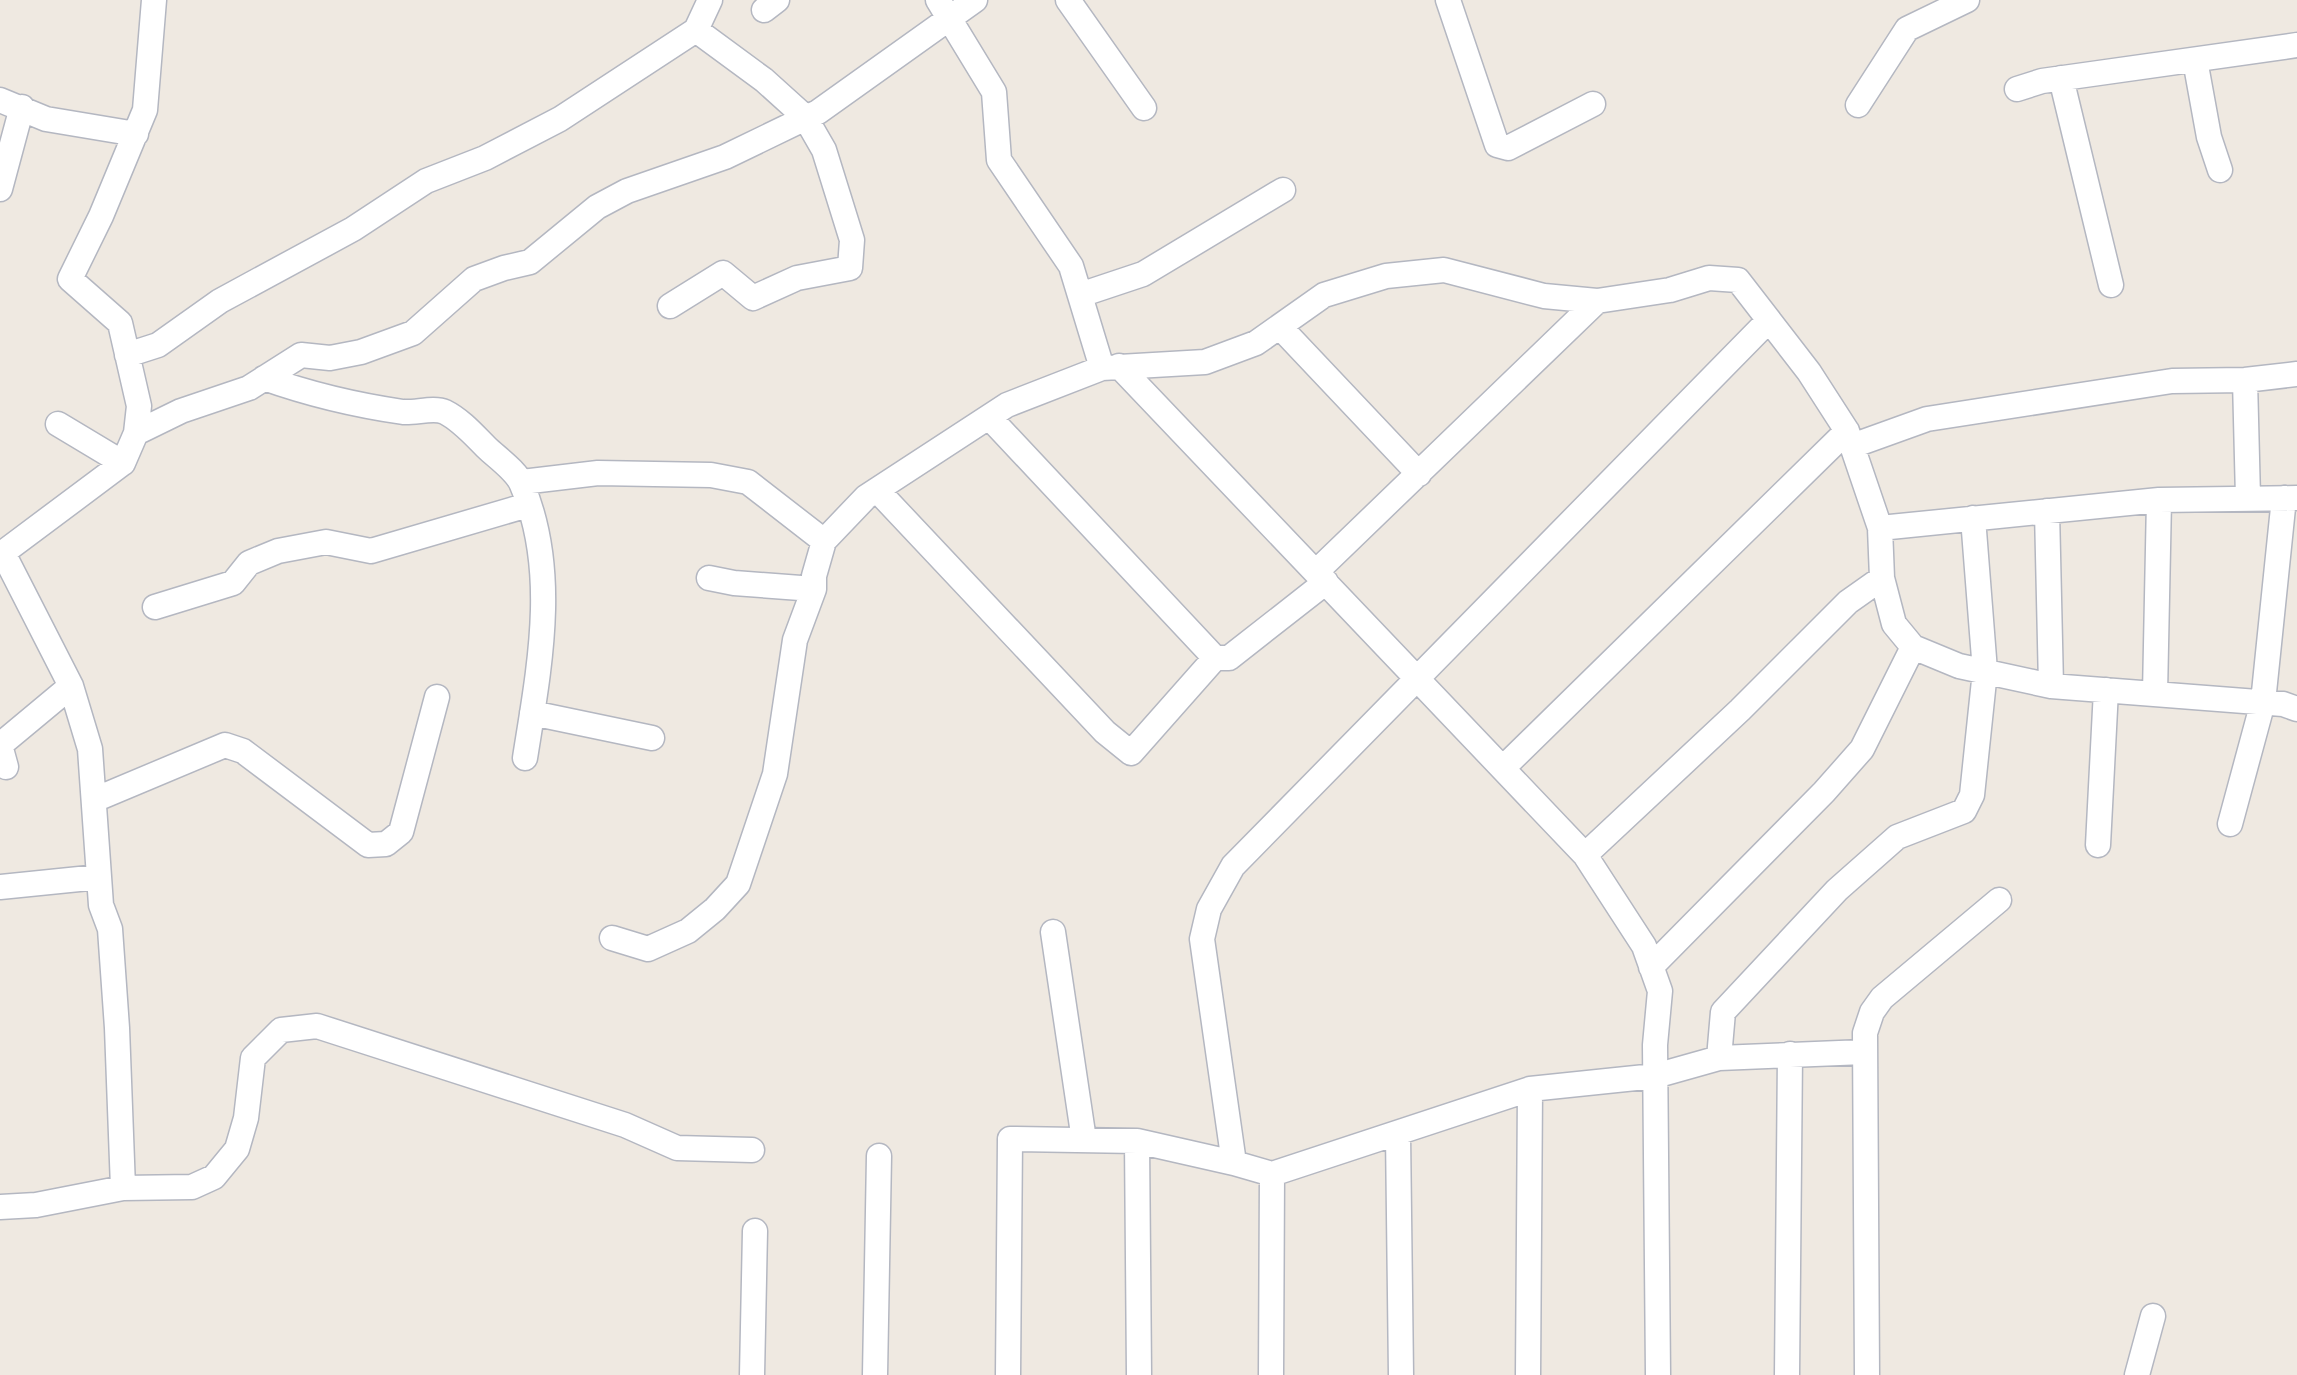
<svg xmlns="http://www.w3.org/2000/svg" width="2297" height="1375" font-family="'Golos Text',sans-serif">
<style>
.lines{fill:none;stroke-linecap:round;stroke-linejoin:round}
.minor-casing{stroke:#b4b7c1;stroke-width:27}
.minor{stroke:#fff;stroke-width:24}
</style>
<rect width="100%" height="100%" fill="#efe9e1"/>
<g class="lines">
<defs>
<path id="minor" d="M938 0 994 92 999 160 1071 266 1102 368
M1068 0 1144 108
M1448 0 1497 145 1508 148 1593 104
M764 10 777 0
M2195 60 2209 137 2220 170
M2061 78 2111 285
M2017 89 2042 81 2297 45
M0 100 46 119 136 134
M1858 105 1907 29 1967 0
M0 189 22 107
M1080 295 1143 274 1283 190
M670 306 723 273 753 298 797 278 850 268 852 240 824 150 805 117 764 80 696 30
M1280 327 1419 474
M127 355 158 345 220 301 353 229 426 181 485 158 560 119 696 30 710 0
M1119 366 1585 855 1644 946 1660 991 1655 1045 1658 1375
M264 378C309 394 355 405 403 412 416 413 434 407 445 412 461 420 474 435 486 447 496 457 517 471 522 485 559 571 539 669 525 758
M2245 380 2248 498
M989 417 1215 658H1229L1326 582
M58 424 123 463
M136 433 181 411 249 388 301 355 330 358 361 352 413 333 474 279 504 268 530 262 597 207 627 191 725 157 818 112 975 0
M1852 446 1927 419 2172 381 2245 380 2297 374
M522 482 598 473 711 475 748 482 824 541 814 576V589L795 640 775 774 738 884 715 909 688 931 648 949 612 938
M877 490 1105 732 1131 753 1215 658
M2047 511 2051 686
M1880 528 2159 500 2297 498
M824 541 866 497 1007 405 1102 368 1205 362 1256 343 1324 295 1386 276 1444 270 1544 296 1597 301 1670 290 1709 278 1738 280 1809 372 1847 431 1880 528 1882 578 1894 624 1913 647 1959 666 2051 686 2283 704 2297 709
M3 553 71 686 90 749 101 905 110 929 117 1028 123 1188
M0 555 123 463 136 433 139 406 120 323 70 279 101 216 145 110 154 0
M1317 571 1597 301
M709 578 734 583 814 589
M155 607 233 583 249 563 278 551 326 542 371 551 528 505
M2155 694 2159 500
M532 713 652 738
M6 767 0 745 71 686
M1503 768 1847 431
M94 800 225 745 243 751 368 845 386 844 401 832 437 697
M2230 824 2263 702 2284 498
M2098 845 2106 690
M1585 855 1740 710 1848 602 1882 578
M0 887 99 877
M1053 932 1084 1140
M1651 967 1824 792 1862 749 1913 647
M1719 1058 1723 1012 1837 890 1897 837 1964 811 1972 795 1985 671 1973 518
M1398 1134 1401 1375
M1137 1141 1139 1375
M1234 1163 1202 939 1209 909 1233 866 1769 320
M0 1207 36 1205 123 1188 192 1187 214 1177 237 1149 246 1118 253 1058 281 1030 317 1026 625 1125 677 1148 752 1150
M752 1375 755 1231
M875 1375 879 1156
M1008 1375 1010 1139 1137 1141 1234 1163 1272 1174 1530 1089 1655 1076 1719 1058 1864 1052
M1271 1375 1272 1174
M1528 1375 1530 1089
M1787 1375 1790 1054
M1867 1375 1865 1033 1872 1012 1882 998 1999 900
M2137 1375 2153 1316"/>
</defs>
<use href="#minor" class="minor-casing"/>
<use href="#minor" class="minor"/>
</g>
</svg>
